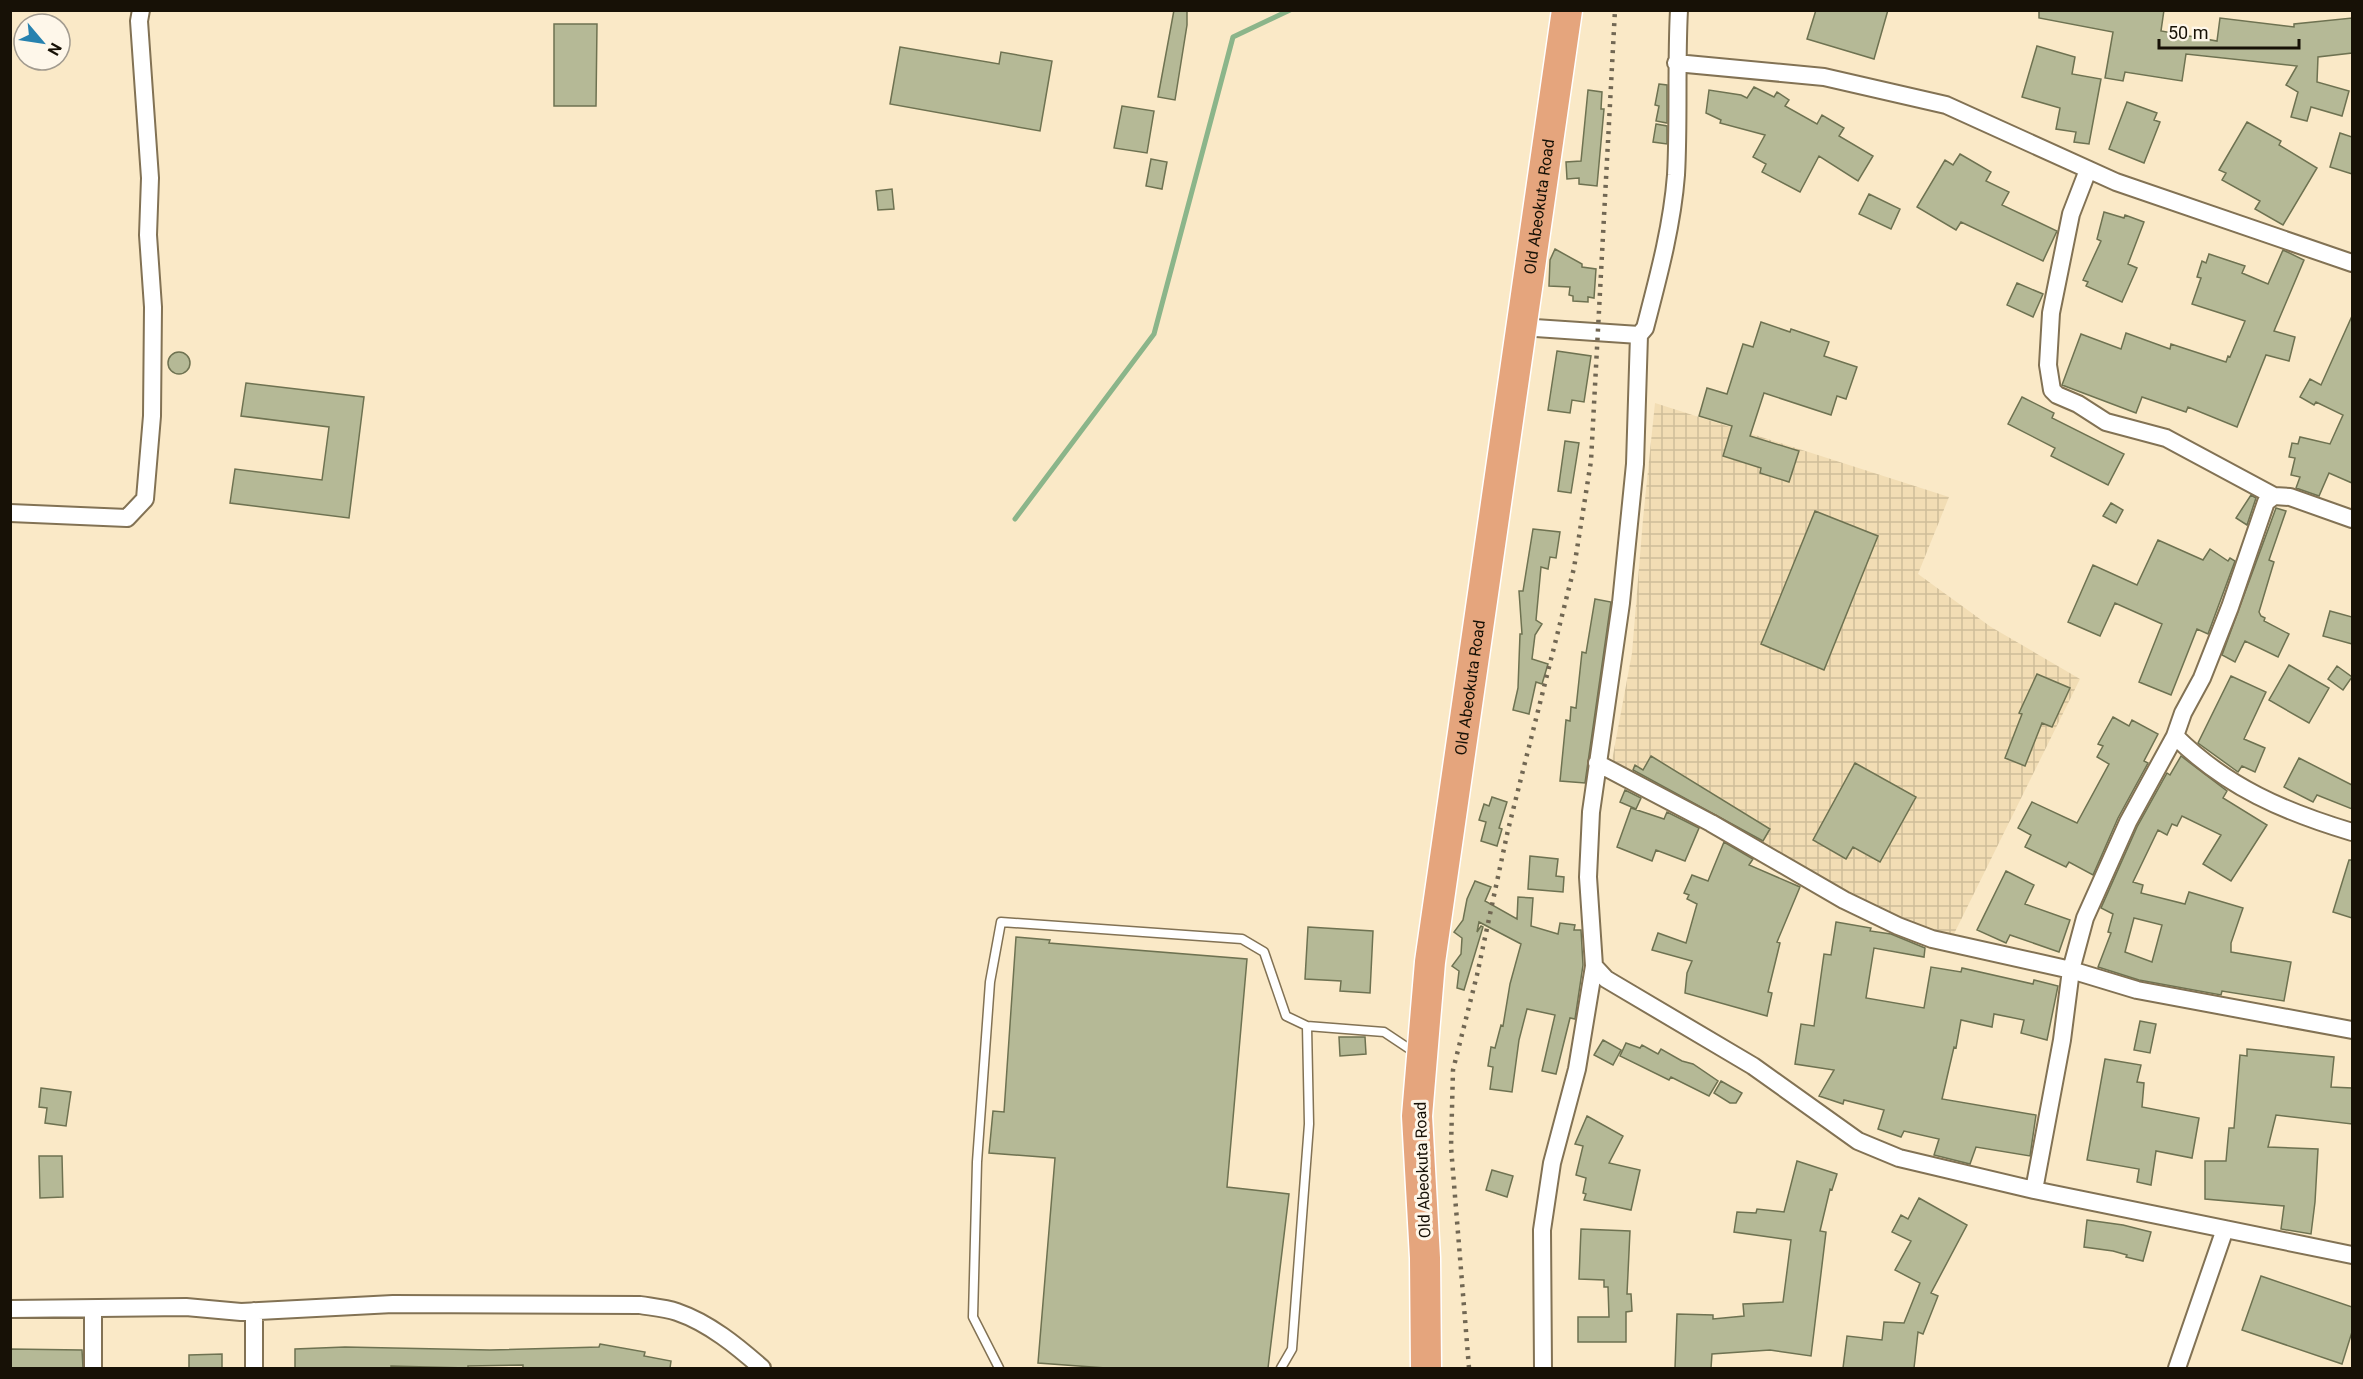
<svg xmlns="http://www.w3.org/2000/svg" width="2363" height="1379" font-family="Roboto,sans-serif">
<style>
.industrial{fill:url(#industrial-grid)}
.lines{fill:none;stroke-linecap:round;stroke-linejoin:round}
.stream{stroke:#8bb58a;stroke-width:5}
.building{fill:#b5b996;stroke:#6e7251;stroke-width:1.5;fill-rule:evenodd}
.lane-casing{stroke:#827254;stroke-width:11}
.street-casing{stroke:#827254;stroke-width:20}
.highway-casing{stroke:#fff;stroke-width:33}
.lane{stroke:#fff;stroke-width:8}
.street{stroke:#fff;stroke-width:16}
.highway{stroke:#e5a57d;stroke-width:30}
.rail{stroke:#716753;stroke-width:4.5;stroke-dasharray:3 6;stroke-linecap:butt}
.labels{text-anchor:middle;stroke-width:6;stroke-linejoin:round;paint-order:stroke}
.street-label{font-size:16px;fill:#171106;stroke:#fef7ea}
</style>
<defs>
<pattern id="industrial-grid" width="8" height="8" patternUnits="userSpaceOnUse" patternTransform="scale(1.5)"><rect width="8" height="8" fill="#f2ddb4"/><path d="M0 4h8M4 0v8" fill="none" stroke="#cfbd99"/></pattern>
</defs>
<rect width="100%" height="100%" fill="#fae9c7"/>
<path class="industrial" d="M1655 403 1949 497 1918 574 1991 627 2080 679 1950 942 1902 925 1611 766 1632 653 1643 519Z"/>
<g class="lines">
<path class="stream" d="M1015 519 1154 334 1233 37 1290 10"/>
</g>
<path class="building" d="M1174 10H1187V25L1175 100 1158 97Z
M1816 10H1888L1874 59 1807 39Z
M2039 10H2164L2161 31 2217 41 2220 18 2294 27V24L2352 18V53L2318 57 2317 82 2349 91 2342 116 2311 107 2307 121 2291 117 2298 92 2286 85 2297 66 2186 54 2182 81 2125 72 2123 81 2105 78 2113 32 2039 18Z
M554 24H597L596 106H554Z
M2037 46 2075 57 2072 74 2101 79 2089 144 2074 142 2076 132 2056 129 2060 108 2022 97Z
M900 47 999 64 1001 52 1052 61 1040 131 890 104Z
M1659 84 1667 85V123L1656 121 1659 106 1655 105Z
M1754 87 1774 97 1777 92 1789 100 1785 106 1817 124 1822 115 1844 128 1839 136 1873 156 1858 181 1819 156 1800 192 1762 172 1766 164 1753 157 1765 135 1720 123 1721 120 1706 113 1709 90 1741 95 1747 98Z
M1588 90 1602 92 1601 109H1604L1597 186 1579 184V178L1567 179 1566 162 1581 161Z
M2127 102 2157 113 2154 120 2160 122 2144 163 2109 149Z
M1122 106 1154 111 1147 153 1114 148Z
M2247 122 2281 141 2279 145 2317 168 2283 225 2255 209 2260 201 2222 180 2226 173 2219 170Z
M1656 124 1667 126V144L1653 142Z
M2340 133 2352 137V174L2330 167Z
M1960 154 1991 172 1986 181 2009 192 2002 205 2057 231 2043 261 1961 222 1956 230 1917 207 1945 160 1953 165Z
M1151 159 1167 162 1162 189 1146 186Z
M892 189 894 209 878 210 876 191Z
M1869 194 1900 209 1891 229 1859 214Z
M2104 212 2124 218 2125 215 2144 222 2128 264 2137 268 2122 302 2086 286 2088 282 2083 280 2101 241 2097 239Z
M1555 249 1582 264V267L1596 269 1594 298 1588 297V302L1573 301V296L1569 295 1570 287 1549 286 1550 260Z
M2283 250 2304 260 2274 331 2295 337 2289 361 2266 355 2237 427 2188 407 2186 412 2142 397 2136 413 2062 385 2081 334 2121 349 2126 333 2170 349 2171 344 2226 362 2228 356 2230 357 2245 321 2192 304 2201 278 2197 277 2202 261 2206 263 2209 254 2245 266 2242 273 2268 284Z
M2017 283 2043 294 2033 317 2007 305Z
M2352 316V483L2329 473 2319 496 2296 488 2300 477 2291 475 2295 458 2289 457 2292 443 2298 444 2300 437 2330 444 2343 415 2316 402 2314 405 2300 397 2310 379 2321 385Z
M1761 322 1790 332 1791 329 1829 342 1824 356 1857 367 1846 399 1837 396 1831 415 1764 393 1750 436 1799 451 1789 482 1760 473 1761 468 1723 456 1732 426 1699 416 1707 388 1727 394 1743 344 1753 347Z
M1557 351 1591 356 1584 402 1572 400 1570 413 1548 410Z
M168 363a11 11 0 1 1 22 0a11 11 0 1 1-22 0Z
M246 383 364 397 349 518 230 503 235 469 322 480 329 427 241 416Z
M2022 397 2054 413 2052 418 2124 454 2108 485 2051 456 2055 448 2008 424Z
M1565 441 1579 443 1571 493 1558 491Z
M2251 495 2256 498 2247 525 2236 518Z
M2111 503 2123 510 2116 523 2103 516Z
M2276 508 2286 511 2269 560 2274 562 2259 612 2261 616 2265 618 2264 621 2289 634 2278 657 2245 641 2235 662 2222 655Z
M1815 511 1878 536 1824 670 1761 644Z
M1533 529 1560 532 1556 558 1550 557 1548 569 1541 567 1536 620 1542 624 1535 635 1532 659 1548 664 1542 684 1536 682 1529 714 1513 710 1518 688 1520 634H1522L1519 591H1523Z
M2158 540 2203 560 2210 549 2228 561 2230 558 2235 561 2208 634 2197 629 2171 695 2139 682 2162 624 2115 603 2100 636 2068 622 2093 565 2137 585Z
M1595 599 1611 602 1585 783 1560 781 1566 720 1570 721 1571 707 1576 708 1582 652 1586 653Z
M2330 611 2352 617V644L2323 636Z
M2289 665 2329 688 2309 723 2269 700Z
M2337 666 2352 677 2343 690 2328 679Z
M2037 674 2070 688 2052 727 2042 723 2025 766 2005 758 2022 714 2019 713Z
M2231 676 2266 692 2244 739 2265 748 2255 772 2242 766 2238 772 2198 743Z
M2113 717 2129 726 2132 720 2158 734 2144 761 2148 763 2118 818 2093 875 2069 862 2066 867 2025 847 2031 835 2018 828 2032 802 2077 823 2109 764 2097 757 2103 746 2098 744Z
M1651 756 1770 829 1763 841 1633 770 1635 765 1643 770Z
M2181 756 2227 791 2223 798 2267 825 2231 881 2203 864 2221 835 2182 816 2177 826 2172 824 2167 835 2158 830 2133 882 2143 885 2141 893 2185 904 2189 892 2243 908 2231 943V952L2291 962 2284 1001 2222 991 2221 995 2139 980 2098 967 2111 933 2108 932 2113 914 2101 908 2137 827 2167 773 2170 775ZM2134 918 2162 925 2152 962 2125 952Z
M2299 758 2352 785V809L2317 795 2313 802 2284 787Z
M1855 763 1916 797 1880 862 1853 847 1846 859 1813 840Z
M1625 790 1641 798 1636 809 1620 802Z
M1492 797 1507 802 1499 828 1502 829 1497 846 1481 841 1486 822 1479 820 1484 804 1489 806Z
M1631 808 1664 819 1667 812 1699 828 1685 861 1656 850 1652 861 1617 847Z
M1724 842 1753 859 1749 865 1800 887 1777 942 1780 943 1768 992 1772 993 1767 1016 1685 993 1687 973 1692 961 1652 950 1658 933 1686 943 1697 904 1687 899 1689 895 1684 893 1692 875 1708 881Z
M1530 856 1558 859 1556 876 1564 877 1563 892 1528 889Z
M2349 860H2352V918L2333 912Z
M2006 871 2034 885 2025 904 2070 920 2059 952 2010 935 2006 943 1977 930Z
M1475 881 1491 887 1485 901 1517 919 1518 897 1533 898 1531 926 1558 934 1560 923 1575 925 1574 930H1581L1583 965 1575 1019 1570 1018 1556 1074 1542 1071 1555 1015 1527 1009 1519 1040 1512 1092 1490 1089 1493 1067 1488 1066 1491 1047 1495 1048 1501 1025 1503 1026 1510 984 1521 944 1479 922 1477 932 1481 926 1483 927 1464 990 1457 988 1459 971 1452 966 1461 954 1462 938 1454 932 1463 920 1467 899Z
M1836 922 1871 928 1870 931 1891 934 1925 948 1924 957 1874 948 1866 998 1924 1008 1931 967 1961 972 1962 968 2033 984 2034 980 2058 986 2047 1040 2021 1033 2024 1020 1994 1014 1992 1027 1961 1020 1956 1048 1954 1047 1942 1099 2036 1115 2030 1156 1976 1147 1970 1164 1934 1155 1939 1139 1904 1131 1901 1137 1878 1129 1884 1110 1844 1100 1843 1104 1819 1096 1834 1070 1795 1064 1801 1024 1814 1026 1824 954 1831 955Z
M1308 927 1373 931 1370 993 1340 991 1341 981 1305 979Z
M1016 937 1050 940 1049 943 1247 959 1227 1187 1289 1194 1268 1368H1106L1038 1363 1055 1158 989 1153 993 1111 1004 1112Z
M2140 1021 2156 1024 2150 1053 2134 1050Z
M1339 1037H1365L1366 1054 1340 1056Z
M1603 1040 1621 1050 1613 1065 1594 1055Z
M1626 1043 1640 1048 1642 1045 1658 1054 1661 1049 1682 1061 1693 1064 1718 1081 1709 1096 1671 1077 1669 1080 1620 1056Z
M2247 1049 2334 1057 2331 1087 2352 1088V1124L2276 1115 2268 1147 2318 1149 2315 1202 2311 1234 2281 1229 2284 1206 2205 1199V1161H2226L2229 1128H2234L2240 1055 2247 1056Z
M2105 1059 2141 1065 2137 1082 2144 1083 2142 1107 2199 1118 2192 1158 2156 1151 2151 1185 2137 1182 2139 1169 2087 1160Z
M1721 1081 1742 1093 1736 1103H1730L1714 1093Z
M41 1088 71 1092 66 1126 45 1123 47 1108 39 1107Z
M1587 1116 1623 1136 1609 1163 1640 1170 1631 1210 1584 1200 1586 1194 1583 1193 1586 1178 1576 1175 1583 1146 1575 1144Z
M39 1156H62L63 1197 40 1198Z
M1797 1161 1837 1174 1832 1190 1830 1189 1820 1231 1826 1232 1811 1356 1770 1350 1712 1354 1711 1368H1675L1677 1314 1713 1315V1319L1744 1316 1743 1304 1783 1302 1791 1240 1734 1232 1737 1212 1756 1213 1757 1209 1784 1212Z
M1492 1170 1513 1176 1507 1197 1486 1190Z
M1919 1198 1967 1225 1931 1293 1938 1296 1923 1334 1918 1332 1914 1368H1843L1847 1336 1882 1340 1884 1322 1904 1323 1920 1283 1895 1270 1911 1241 1892 1232 1901 1215 1908 1219Z
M2087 1220 2123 1225 2151 1232 2143 1261 2126 1257 2127 1255 2113 1251 2084 1247Z
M1581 1229 1630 1231 1627 1294H1631L1632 1311 1626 1312V1342H1578V1317H1609L1608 1287H1604V1280L1579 1279Z
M2261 1276 2352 1307V1332L2342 1364 2242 1330Z
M600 1344 645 1352 644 1356 671 1361 670 1368H523V1365L468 1366V1368L391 1366V1368H295V1349L345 1347 490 1350 599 1347Z
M10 1349 82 1350 83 1368H10Z
M222 1354V1368H189V1355Z"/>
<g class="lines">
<defs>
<path id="lane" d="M999 1368 973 1317 977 1162 990 982 1001 922 1242 939 1264 952 1286 1016 1307 1026 1384 1032 1417 1054
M1281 1368 1292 1349 1309 1124 1307 1026"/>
<path id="street" d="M1679 10C1676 66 1679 120 1676 175 1672 227 1658 278 1645 328L1639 335 1635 464 1621 603 1591 812 1588 877 1594 966 1606 979 1753 1066 1858 1141 1899 1158 2034 1190 2352 1255
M1676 63 1824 77 1946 105 2116 182 2352 263
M2088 170 2071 214 2051 313 2048 365 2052 390 2057 395 2078 404 2106 422 2166 438 2274 496 2290 497 2352 519
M1520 327 1639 335
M10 513 127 518 145 499 152 416 153 307 148 235 150 178 139 21 141 10
M2175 736C2226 787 2285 812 2352 832
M1597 763 1711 823 1844 900 1898 926 1932 939 2071 970 2137 990 2352 1030
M2034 1190 2062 1040 2071 970 2085 918 2128 822 2175 736 2183 713 2202 678 2230 607 2266 502 2274 496
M10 1309 186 1307 241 1312 393 1304 640 1305C652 1307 665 1308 677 1312 709 1323 737 1346 762 1368
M93 1368V1309
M254 1368V1311
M1543 1368 1542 1230 1552 1163 1577 1069 1594 966
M2177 1368 2225 1229"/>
<g id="highway">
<path id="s1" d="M1426 1368 1425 1258 1417 1116 1430 962 1567 10"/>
</g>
</defs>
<use href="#lane" class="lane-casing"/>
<use href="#street" class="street-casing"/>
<use href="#highway" class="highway-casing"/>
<use href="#lane" class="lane"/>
<use href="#street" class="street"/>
<use href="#highway" class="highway"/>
<path class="rail" d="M1469 1368 1451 1147 1453 1070 1477 975 1508 830 1574 568 1591 461 1615 10"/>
</g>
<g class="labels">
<g class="street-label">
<text dy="6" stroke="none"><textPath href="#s1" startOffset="1170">Old Abeokuta Road</textPath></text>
<text dy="6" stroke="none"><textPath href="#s1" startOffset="684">Old Abeokuta Road</textPath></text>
<text transform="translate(1422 1170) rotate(-92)" y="6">Old Abeokuta Road</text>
</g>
</g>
<rect width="2363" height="1379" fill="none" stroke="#171106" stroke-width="24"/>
<g transform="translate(42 42) rotate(119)"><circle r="28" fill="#fef7ea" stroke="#a29b8f" stroke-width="1.5"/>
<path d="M0-4.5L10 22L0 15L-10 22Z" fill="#2782af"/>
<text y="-9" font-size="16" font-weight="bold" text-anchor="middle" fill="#171106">N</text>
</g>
<path d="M2159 39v9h140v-9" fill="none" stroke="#171106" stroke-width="3"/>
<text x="2168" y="39" font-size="18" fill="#171106" stroke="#fef7ea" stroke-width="4.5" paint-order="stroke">50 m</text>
</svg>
